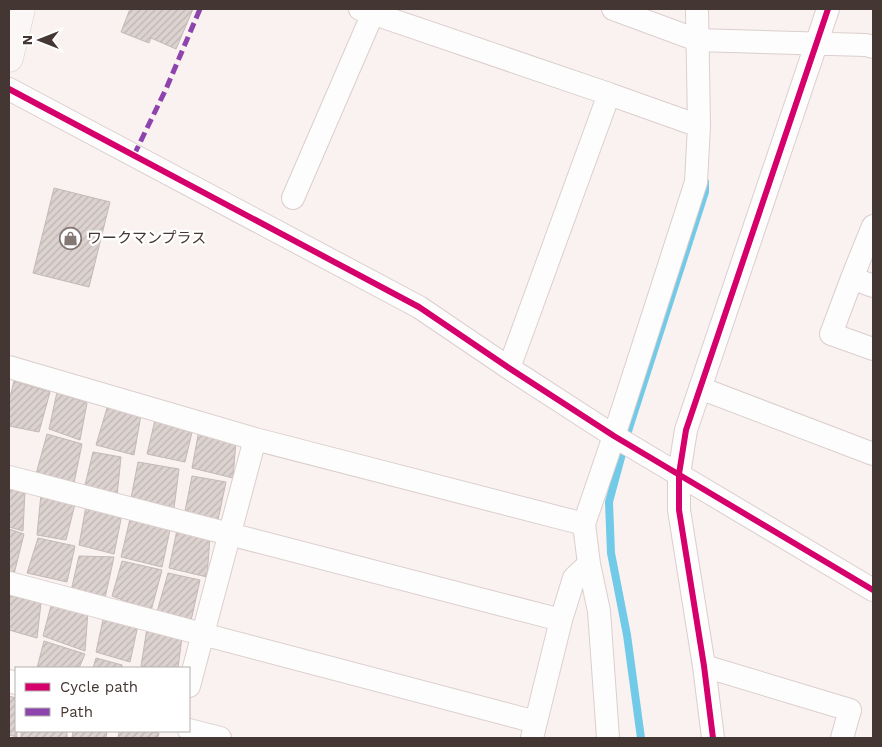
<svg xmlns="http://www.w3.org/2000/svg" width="882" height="747" font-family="'Work Sans','Noto Sans JP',sans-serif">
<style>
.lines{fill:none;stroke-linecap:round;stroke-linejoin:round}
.stream{stroke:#71cae7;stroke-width:8}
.building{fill:url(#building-hatch);stroke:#c3b9b7}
.street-casing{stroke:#dacfcd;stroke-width:24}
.secondary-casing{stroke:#dacfcd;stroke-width:29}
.street{stroke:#fefdfd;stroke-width:22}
.secondary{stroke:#fbf7f7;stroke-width:28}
.quiet{stroke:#8e44ad;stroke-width:5;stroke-dasharray:10 5;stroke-linecap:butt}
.cycleway-casing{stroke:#fff;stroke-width:9}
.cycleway{stroke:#d6006c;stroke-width:6}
.labels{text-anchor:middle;stroke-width:4.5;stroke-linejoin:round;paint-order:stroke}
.poi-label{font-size:15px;fill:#443633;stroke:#fff;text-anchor:start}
</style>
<defs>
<pattern id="building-hatch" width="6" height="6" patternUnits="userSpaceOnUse" patternTransform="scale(1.25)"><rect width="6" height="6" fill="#dcd2d0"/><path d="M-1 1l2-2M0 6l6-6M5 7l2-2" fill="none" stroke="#beb5b3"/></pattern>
</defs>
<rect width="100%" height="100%" fill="#faf2f0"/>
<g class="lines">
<path class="stream" d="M641 738 627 635 611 553 609 502 629 428 705 192V182"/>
</g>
<path class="building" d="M130 9H193L176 49 151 38 149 43 121 32Z
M54 188 110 202 89 287 33 273Z
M14 381 50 392 39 432 9 426V401Z
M57 392 87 403 80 440 49 429Z
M107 408 141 415 134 455 96 445Z
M155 420 193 428 185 462 147 454Z
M199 430 236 441 233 478 192 468Z
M47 434 82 444 74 483 36 474Z
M93 452 121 457 117 496 85 485Z
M138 462 179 469 174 508 131 498Z
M192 476 226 482 218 520 185 511Z
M9 486 25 491 23 531 9 527Z
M41 494 76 500 66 540 37 535Z
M86 506 122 514 114 554 79 545Z
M130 519 170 530 162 567 121 557Z
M9 529 24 534 14 574 9 572Z
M177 530 210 537 207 577 169 568Z
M38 538 75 546 67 582 27 573Z
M79 556 114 557 105 598 71 591Z
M122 561 162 570 151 611 112 596Z
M168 573 200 580 191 621 157 612Z
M9 593 41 603 37 638 9 630Z
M52 602 88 611 85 651 43 636Z
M104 615 138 625 130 662 96 652Z
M147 628 182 637 178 668H148L141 666Z
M44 641 85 654 79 668H37Z
M96 658 122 665V668H93Z
M9 696 16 698 17 737 9 735Z
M21 731H67V738H21Z
M73 731H107L106 738H72Z
M119 731H149L159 733 158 738H118Z"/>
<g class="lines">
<defs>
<path id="street" d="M360 9 609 94
M613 9 697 40 866 45 873 47
M9 89 419 307 509 368 614 436 873 590
M293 198 373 13
M873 226 852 278 873 286
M852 278 831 334 873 349
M9 367 255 439 584 524
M509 368 609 94 699 126
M700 388 873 454
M9 477 561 620
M9 583 536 722
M704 666 850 710 842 738
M9 681 16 683
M189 686 255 439
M189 730 220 738
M532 738 561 620 574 578 589 564
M608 738 599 611 589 564 584 524 614 436 696 182 699 126 697 9
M713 738 704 666 679 510V474L686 430 828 9"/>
<path id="secondary" d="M9 58 21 9"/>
</defs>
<use href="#street" class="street-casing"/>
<use href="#secondary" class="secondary-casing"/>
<use href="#street" class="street"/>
<use href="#secondary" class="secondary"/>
<path class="quiet" d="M134 155 166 89 200 9"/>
<defs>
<path id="cycleway" d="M9 89 419 307 509 368 614 436 873 590
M713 738 704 666 679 510V474L686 430 828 9"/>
</defs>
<use href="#cycleway" class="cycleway-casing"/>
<use href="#cycleway" class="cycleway"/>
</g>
<defs>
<symbol id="shop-ring" viewBox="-11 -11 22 22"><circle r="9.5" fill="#fff" stroke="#847875" stroke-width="1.5"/><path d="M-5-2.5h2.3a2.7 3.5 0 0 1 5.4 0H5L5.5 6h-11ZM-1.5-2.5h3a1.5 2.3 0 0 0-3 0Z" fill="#847875"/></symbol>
</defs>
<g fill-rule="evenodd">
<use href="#shop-ring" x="58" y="226" width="25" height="25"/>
</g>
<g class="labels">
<g class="poi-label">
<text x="87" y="243">ワークマンプラス</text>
</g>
</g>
<rect width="882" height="747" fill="none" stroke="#443633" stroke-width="20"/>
<rect x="15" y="667" width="175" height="65" fill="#ffffff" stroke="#b4afad"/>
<rect x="25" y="683" width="25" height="8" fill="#d6006c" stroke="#b4afad"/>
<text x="60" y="692" font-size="15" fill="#443633">Cycle path</text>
<rect x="25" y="708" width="25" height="8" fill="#8e44ad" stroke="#b4afad"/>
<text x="60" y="717" font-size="15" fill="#443633">Path</text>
<g transform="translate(40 40) rotate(270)" stroke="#ffffff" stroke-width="4" paint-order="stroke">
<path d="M0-4L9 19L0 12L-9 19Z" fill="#443633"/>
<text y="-8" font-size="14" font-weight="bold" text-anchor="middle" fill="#443633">N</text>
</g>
</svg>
